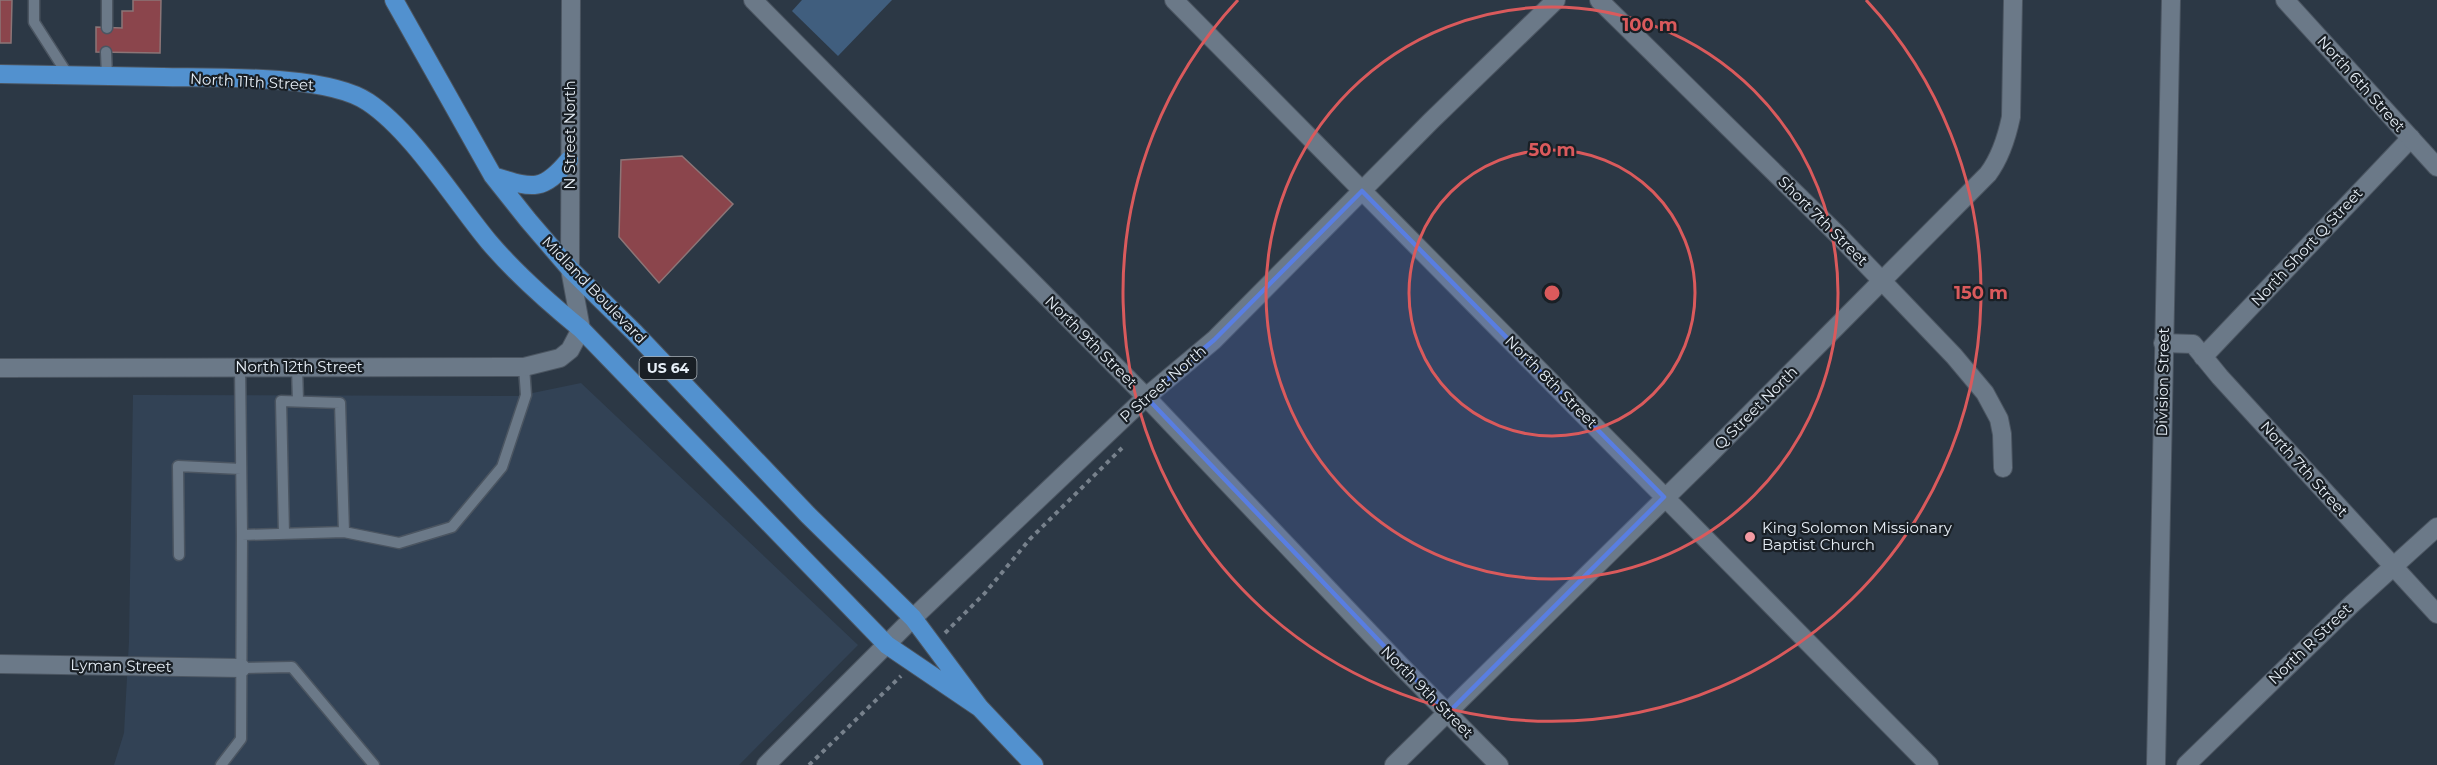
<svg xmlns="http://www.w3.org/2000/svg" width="2437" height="765" font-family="Montserrat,sans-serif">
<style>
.built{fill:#324255}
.green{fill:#405e7e}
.building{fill:#8b454c;stroke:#8c7577;stroke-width:1.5}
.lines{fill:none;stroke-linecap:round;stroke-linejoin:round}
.service-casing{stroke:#4b5561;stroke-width:13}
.minor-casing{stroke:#4b5561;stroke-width:20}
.tertiary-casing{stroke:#4b5561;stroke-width:20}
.primary-casing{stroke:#4b5561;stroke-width:20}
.path{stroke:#77818c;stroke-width:4;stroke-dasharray:4.5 4.5;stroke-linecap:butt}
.service{stroke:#6b7988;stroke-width:10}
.minor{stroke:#6b7988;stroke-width:18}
.tertiary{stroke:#6b7988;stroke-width:18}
.primary{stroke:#5291cf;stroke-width:18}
.marked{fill:#597ee1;fill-opacity:0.2;stroke:#597ee1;stroke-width:4.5;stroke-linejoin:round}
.ring{fill:none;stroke:#da5a5c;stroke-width:3}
.poi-dot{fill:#f49aa2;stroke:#191f25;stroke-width:2}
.labels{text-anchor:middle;stroke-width:4.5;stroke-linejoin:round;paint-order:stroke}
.shield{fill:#191f25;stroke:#a8b0b7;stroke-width:1.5}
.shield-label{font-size:14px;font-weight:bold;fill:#e6eef6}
.street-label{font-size:15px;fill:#e6eef6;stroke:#191f25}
.poi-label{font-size:15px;fill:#e6eef6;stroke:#191f25;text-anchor:start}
.centre{fill:#da5a5c;stroke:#191f25;stroke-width:3}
.ring-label{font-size:18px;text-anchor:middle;font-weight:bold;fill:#da5a5c;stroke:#191f25;stroke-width:4.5;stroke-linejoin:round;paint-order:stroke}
</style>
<rect width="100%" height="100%" fill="#2c3845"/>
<path class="built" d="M581 383 858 645 739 765H114L124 733 129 641 133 395 518 396Z"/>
<path class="green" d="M802 0H892L838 56 792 11Z"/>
<path class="building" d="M0 0H12L11 43H0Z
M133 0H161L160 53 96 52V27L122 28V11H133Z
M682 156 733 204 659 283 619 237 621 160Z"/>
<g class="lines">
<defs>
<path id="service" d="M34 0V22L68 75
M107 28V0
M106 52 107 76
M240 367 242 535 344 532 340 403 281 401 284 534
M297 367 298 401
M344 532 399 543 452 527 502 467 526 395 524 367
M179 555 178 466 241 469
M241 668 292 667 374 765
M221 765 241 739 242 535"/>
<path id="minor" d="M753 0 1146 397 1401 666 1499 765
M1174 0 1929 765
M1599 0 1838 235 1954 356 1985 393 1999 419 2002 434 2003 468
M2163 343 2193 344 2220 377 2437 614
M2203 357 2411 138
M0 664 241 668
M766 765 913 618 1146 397 1214 340 1431 121 1556 0
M1394 765 1708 456 1988 174C2000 158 2007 136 2011 117L2013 0
M2186 765 2352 604 2437 527"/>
<path id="tertiary" d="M2285 0 2437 167
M0 368 524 367 560 358 570 350 581 329 570 269 571 0
M2156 765 2171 0"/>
<path id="primary" d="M394 0 493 176 528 220 570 269 635 333 808 515 913 618 980 708 1034 765
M0 74C54 75 109 76 163 77 214 78 327 74 368 102 413 132 454 200 489 242 517 275 548 302 581 329L887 645 980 708
M493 176C532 188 542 193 569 160"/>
</defs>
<use href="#service" class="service-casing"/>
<use href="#minor" class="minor-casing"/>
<use href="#tertiary" class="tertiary-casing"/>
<use href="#primary" class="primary-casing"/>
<path class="path" d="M945 633 985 593 1030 539 1122 448
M809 765 901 676"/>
<use href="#service" class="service"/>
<use href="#minor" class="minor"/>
<use href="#tertiary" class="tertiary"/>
<use href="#primary" class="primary"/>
</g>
<path class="marked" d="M1362 191 1664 497 1448 713 1146 397 1214 340Z"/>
<g class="ring">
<circle cx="1552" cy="293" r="143"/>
<circle cx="1552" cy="293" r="286"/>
<path d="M1866 0A429 429 0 1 1 1238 0"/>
</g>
<circle class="poi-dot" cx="1750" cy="537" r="6"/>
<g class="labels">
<rect class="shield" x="639.5" y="357" width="57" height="22" rx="4.5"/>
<g class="shield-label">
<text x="668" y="373">US 64</text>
</g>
<g class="street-label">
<text transform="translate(252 82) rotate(3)" y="5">North 11th Street</text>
<text transform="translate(2361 84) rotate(48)" y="5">North 6th Street</text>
<text transform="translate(570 135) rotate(-90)" y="5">N Street North</text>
<text transform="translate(1823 221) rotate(45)" y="5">Short 7th Street</text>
<text transform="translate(2307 247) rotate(-47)" y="5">North Short Q Street</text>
<text transform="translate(594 290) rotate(46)" y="5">Midland Boulevard</text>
<text transform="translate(1091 342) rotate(45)" y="5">North 9th Street</text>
<text x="299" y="372">North 12th Street</text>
<text transform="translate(1551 382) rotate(45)" y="5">North 8th Street</text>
<text transform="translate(2163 382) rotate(-89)" y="5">Division Street</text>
<text transform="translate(1163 384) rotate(-41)" y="5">P Street North</text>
<text transform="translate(1756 408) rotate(-45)" y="5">Q Street North</text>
<text transform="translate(2304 469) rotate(48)" y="5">North 7th Street</text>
<text transform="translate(2310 644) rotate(-44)" y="5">North R Street</text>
<text transform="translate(121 666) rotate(1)" y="5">Lyman Street</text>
<text transform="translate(1427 692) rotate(45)" y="5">North 9th Street</text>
</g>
<g class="poi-label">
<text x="1762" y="533">King Solomon Missionary<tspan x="1762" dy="17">Baptist Church</tspan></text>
</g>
</g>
<circle cx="1552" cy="293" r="9" class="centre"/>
<g class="ring-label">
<text x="1650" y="31">100 m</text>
<text x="1552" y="156">50 m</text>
<text x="1981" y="299">150 m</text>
</g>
</svg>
